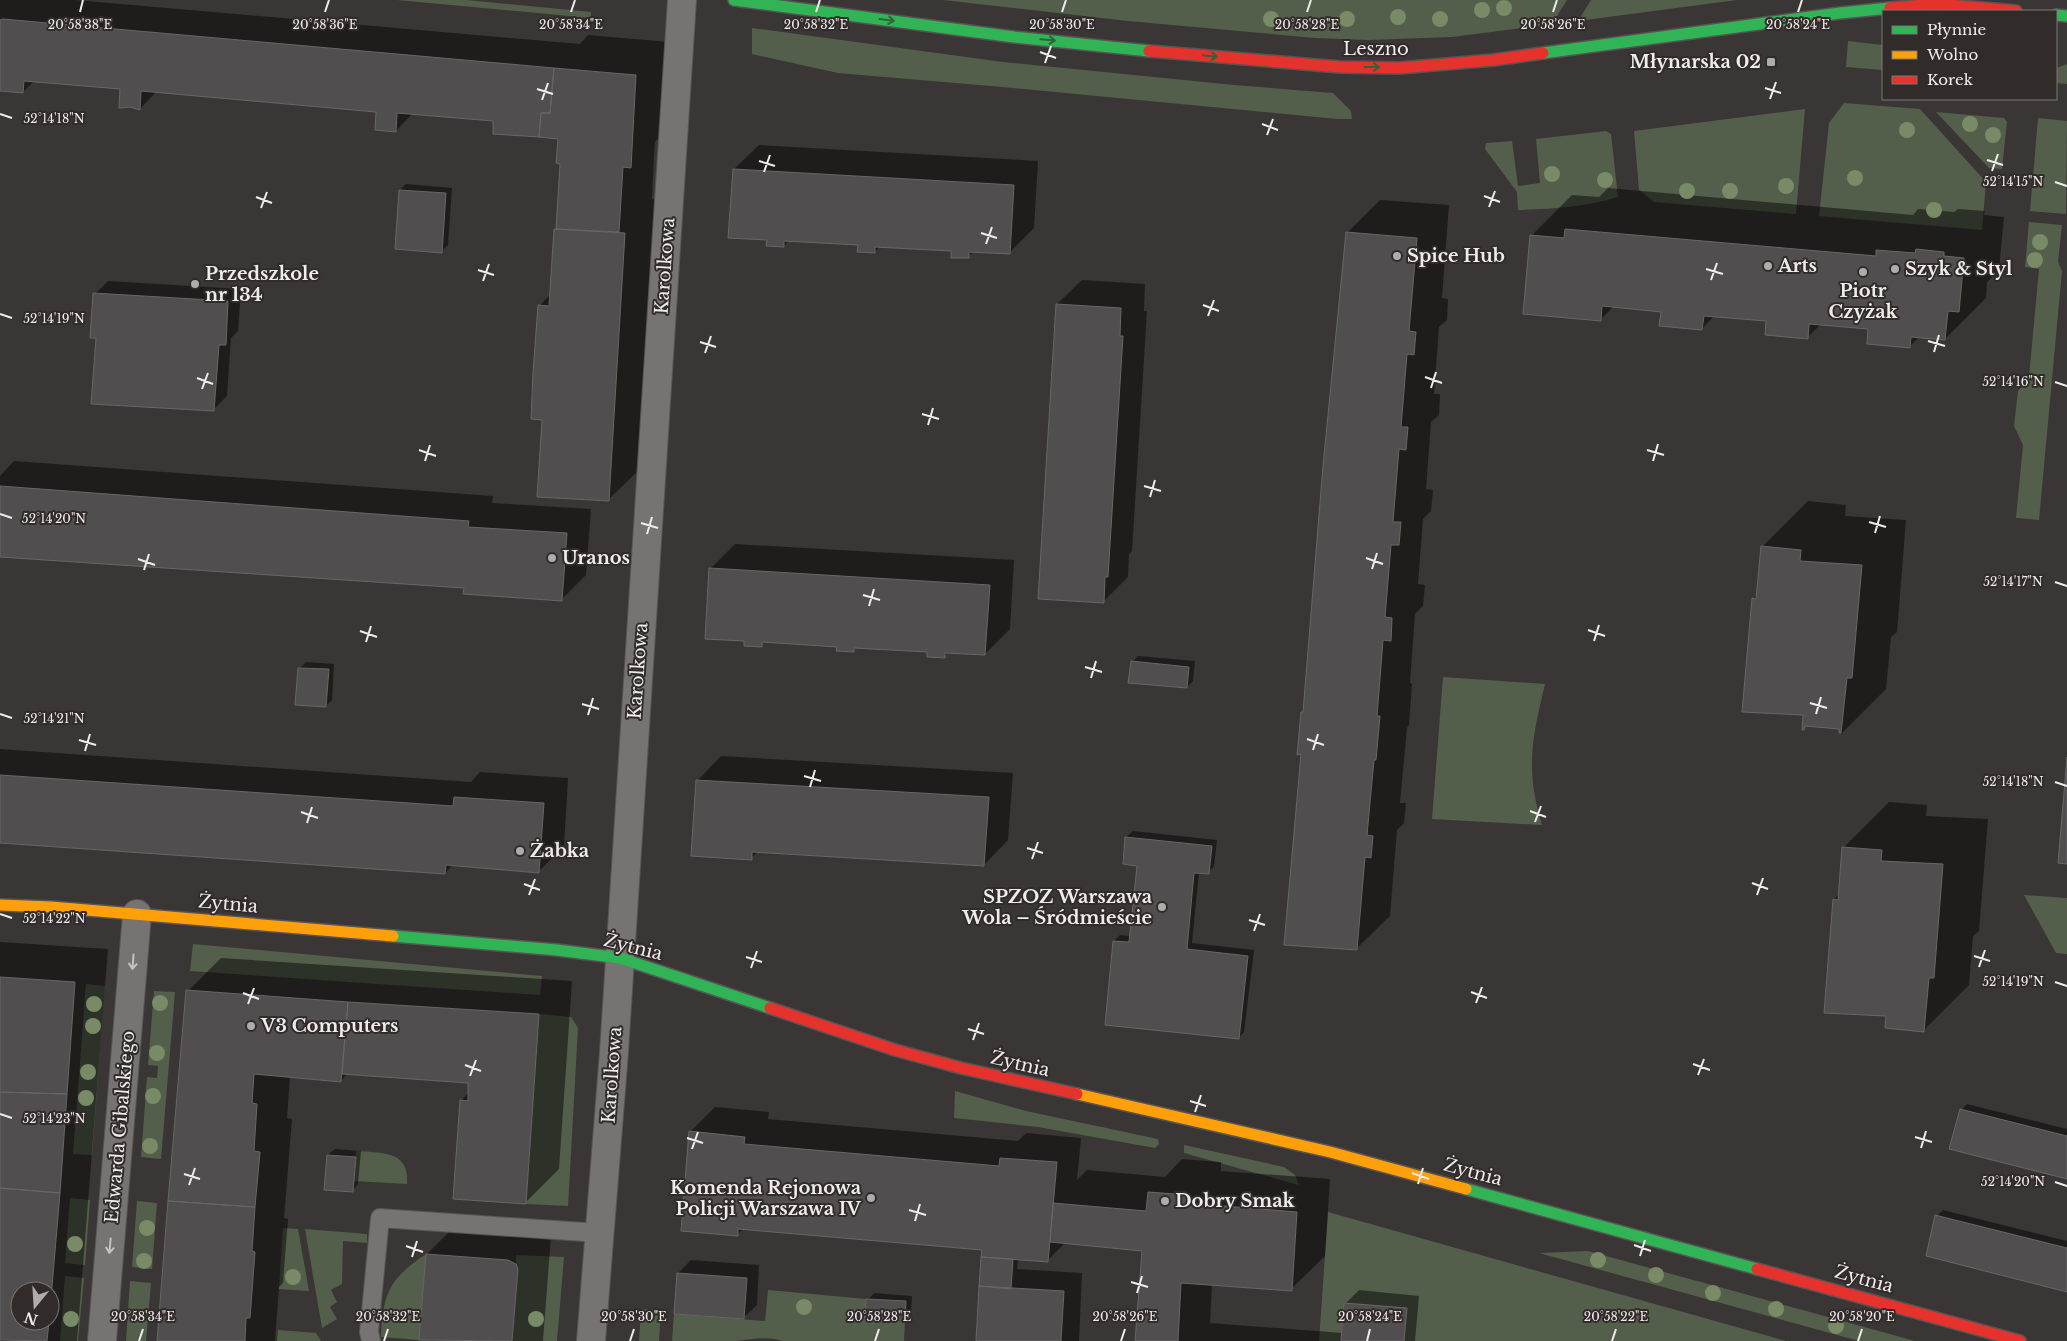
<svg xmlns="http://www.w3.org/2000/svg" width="2067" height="1341" font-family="'Libre Baskerville',serif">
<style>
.green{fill:#535f4b}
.shadow{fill:#0007;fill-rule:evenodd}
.building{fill:#514e4f;stroke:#696666}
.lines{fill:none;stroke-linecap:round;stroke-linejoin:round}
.lane-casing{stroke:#575453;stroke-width:20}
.street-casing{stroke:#575453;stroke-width:30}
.fast-casing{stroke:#575453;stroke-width:14}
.slow-casing{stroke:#575453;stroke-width:14}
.jam-casing{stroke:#575453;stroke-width:14}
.lane{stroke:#767372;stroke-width:18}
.street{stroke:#767372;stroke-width:28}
.fast{stroke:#30b455;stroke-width:11}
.slow{stroke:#ff9f0a;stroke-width:11}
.jam{stroke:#e5322d;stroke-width:11}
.tree{fill:#788a66}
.oneway{stroke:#31623b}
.oneway2{stroke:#c5c2c1}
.ticks{fill:none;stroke:#f0eceb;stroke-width:2}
.poi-dot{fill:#b0acab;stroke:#312b29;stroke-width:2}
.labels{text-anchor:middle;stroke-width:4;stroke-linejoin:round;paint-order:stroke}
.street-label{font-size:18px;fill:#f0eceb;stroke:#312b29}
.poi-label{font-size:18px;font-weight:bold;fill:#f0eceb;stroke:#312b29;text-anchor:start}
.ticks-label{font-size:12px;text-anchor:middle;fill:#f0eceb;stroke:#312b29;stroke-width:4;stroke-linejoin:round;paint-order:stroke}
</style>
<rect width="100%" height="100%" fill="#3a3635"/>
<path class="green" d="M397 0H467L591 12V18Z
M943 0H1567L1552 24 1452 37 1369 40 1315 38 1128 21Z
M1591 0H1737L1578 21Z
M752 28 1003 62 1234 85 1333 93 1351 111 1352 119H1337L1002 87 838 73 752 54Z
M1848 41 1883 45V70L1846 67Z
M2067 64V84L2056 83V68Z
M1844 103 1920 109 1986 182 1982 230 1819 216 1829 123Z
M1805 109 1796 214 1654 202 1639 190 1634 131Z
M1936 112 2004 118 2007 122 2002 169 1989 168Z
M2038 118 2067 121 2066 214 2030 211Z
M1606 131 1611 134 1618 197C1585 207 1552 209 1518 210L1517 192 1485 149 1486 143 1512 141 1518 186 1540 183 1536 139Z
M2029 222 2062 225 2058 262 2062 271 2039 520 2016 518 2023 445 2014 426 2018 391 2029 377 2039 269 2025 267Z
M1443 677 1545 684C1532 739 1525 769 1542 825L1432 819Z
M2024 895 2067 898V954L2056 953Z
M193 944 542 976 540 995 190 971Z
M86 984 105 986 92 1155 73 1154Z
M154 991 175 992 161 1159 141 1157 147 1077 157 1078 158 1066 148 1065Z
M539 1014 571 1017 578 1028 568 1206 526 1204Z
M955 1091 1026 1111 1158 1139 1159 1144 1155 1148 1038 1127 954 1118Z
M1184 1145 1284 1167 1295 1175 1299 1185 1184 1153Z
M356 1151C381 1153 410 1150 407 1184L353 1181Z
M70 1198 90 1200 85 1265 65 1263Z
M137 1201 157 1203 152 1269 132 1267Z
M1328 1212 1786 1341H1319Z
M283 1228 298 1229 309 1291 279 1289Z
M305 1229 367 1234V1243L343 1241 342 1284 331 1290 337 1302 330 1307 337 1319 322 1328Z
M1588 1251 1915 1341H1859L1539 1253Z
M426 1254 419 1340 381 1337C383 1293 389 1279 426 1254Z
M516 1255 564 1257 557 1341H512L518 1270 516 1264Z
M65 1276 84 1278 78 1341H60Z
M130 1281 151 1283 146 1341H126Z
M768 1290 866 1299 865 1318 905 1321 904 1341H783C765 1336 754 1339 736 1341 715 1341 693 1341 672 1341L674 1314 765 1321Z
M641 1309 661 1310 659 1341H639Z
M278 1330 316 1333 321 1341H277Z"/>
<path class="shadow" d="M0 0H75L580 44 588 35 669 42 663 133 655 142 654 157 652 199 658 200 642 467 608 500 543 419 539 306 551 294 552 256 555 229 558 226 562 163 559 138 495 120 413 113 396 131 377 111 157 91 140 109 122 88 34 81 23 92 0 90Z
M759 145 1038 161 1034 228 1009 253 974 251 968 257 953 250 881 246 875 252 860 244 789 240 784 246 768 239 734 169Z
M406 184 452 188 448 245 442 251 400 190Z
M1608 188 1913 215 1918 209 1954 212 1958 209 1985 211 1984 215 2004 217 1999 270 1987 282 1986 298 1945 339 1919 337 1909 347 1870 328 1821 324 1807 338 1767 320 1715 315 1702 329 1662 311 1614 306 1600 320 1531 236 1572 195 1599 197Z
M1380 200 1449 205 1442 298 1448 299 1447 320 1439 327 1434 394H1440L1439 415 1431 422 1426 489 1433 490 1431 511 1423 519 1418 584 1425 585 1423 606 1415 614 1410 683 1412 684 1409 725 1407 728 1400 803H1406L1404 823 1397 830 1390 916 1356 949 1303 753 1304 711 1347 233Z
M1082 280 1145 284 1144 311H1147L1132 551 1129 554 1128 577 1103 602 1057 304Z
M108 281 241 289 238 331 231 338 227 396 214 409 95 294Z
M14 461 493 496 492 503 591 509 586 575 562 599 465 587 0 556V476Z
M1808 501 1846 505 1845 516 1906 520 1897 632 1891 637 1886 689 1841 734V728L1804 714 1753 599 1758 594 1762 547Z
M735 544 1014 560 1010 629 985 654 949 652 944 657 929 651 857 647 853 651 838 645 765 641 761 645 745 640 710 569Z
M1138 656 1195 661 1193 681 1187 687 1132 662Z
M306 662 334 664 332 700 326 706 300 668Z
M0 749 471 782 480 772 568 778 564 847 539 871 453 865 445 873 0 842Z
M721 756 1013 773 1008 840 984 865 759 851 751 858 697 781Z
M1889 802 1927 805 1926 816 1988 819 1979 931 1973 936 1969 985 1924 1030 1887 1014 1834 899 1839 894 1843 848Z
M1133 831 1217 840 1214 866 1208 873 1199 872 1192 943 1254 950 1244 1032 1238 1038 1114 941 1120 935 1131 936 1138 865 1126 837Z
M0 942 108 949 77 1341H0ZM20 1291H50V1321H20Z
M221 958 572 981 559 1169 526 1202 461 1101 469 1092 470 1082 348 1073 341 1081 290 1076 287 1118 292 1119 284 1218 288 1219 283 1283 279 1287 275 1341H159L188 991Z
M1967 1104 2067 1129V1178L1961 1110Z
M715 1107 769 1112 768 1119 1018 1141 1026 1133 1081 1138 1077 1180 1087 1170 1165 1177 1182 1159 1221 1162V1171L1330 1179 1325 1256 1291 1289 1212 1284 1210 1323 1343 1333 1346 1303 1359 1290 1419 1296 1415 1341H1136L1144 1250 1066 1242 1047 1261 1018 1259 1017 1269 1082 1273 1079 1341H977L983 1249 744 1228 737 1235 690 1132Z
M335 1149 361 1151 358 1184 352 1191 328 1155Z
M1943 1210 2067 1241V1290L1937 1216Z
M460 1221 551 1236 543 1341H430L427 1254Z
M691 1260 759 1265 757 1305 743 1318 678 1273Z
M874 1293 912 1296 911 1313 905 1319 868 1300Z"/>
<path class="building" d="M3 19 554 68 550 113H541L539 137 493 134V121L397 113 396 132 375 130 376 112 141 91 140 110 130 107 119 108 120 89 24 81 23 93 0 91V20Z
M554 68 636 75 631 168 623 167 619 232 556 229 560 164 556 163 558 139 539 137 541 113H550Z
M733 169 1014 185 1010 254 969 252V258H951V251L875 247V253L857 252 858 245 784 241V247L766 246 767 240 728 238Z
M399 190 446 193 442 253 395 249Z
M554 229 625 233 609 501 537 497 542 420 531 419 533 373 538 305 549 306Z
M1565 229 1876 256V250L1915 253 1916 249 1944 252V256L1964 258 1959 312 1948 311 1945 340 1911 337 1910 348 1867 344 1868 329 1809 324 1808 339 1765 335 1766 321 1704 316 1702 330 1659 326 1661 312 1602 306 1601 321 1523 314 1530 235 1564 238Z
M1346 232 1417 238 1409 331 1416 332 1414 355 1407 354 1401 427H1408L1406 450 1399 449 1393 522H1401L1399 545H1391L1385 617 1392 618 1391 641 1383 640 1377 716H1380L1376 760H1374L1367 835 1373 836 1371 858 1365 857 1357 950 1284 945 1301 754 1297 755 1301 712H1303L1323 466Z
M93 293 228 301 226 345H219L214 411 91 404 96 338H90Z
M1056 304 1121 308 1120 336H1123L1108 577H1105L1104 603 1038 599Z
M0 486 469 521 468 527 567 533 562 601 463 594 464 588 0 557Z
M1761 546 1801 550 1800 561 1862 565 1852 678H1847L1841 733H1839V729L1805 726 1804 730H1802L1803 715 1742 712 1752 598 1756 599Z
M709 568 990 585 985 655 945 653V658L927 657V652L854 648V652L836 651 837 647 762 642V647L744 646V641L705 639Z
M1131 661 1189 667 1187 688 1128 683Z
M298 668 329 669 326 707 295 705Z
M2067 757V864L2058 863Z
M0 775 453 806 454 797 544 803 539 873 446 865 445 874 0 843Z
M696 780 989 797 984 866 752 852V860L691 856Z
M1125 837 1212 846 1209 874 1194 873 1187 949 1248 956 1239 1039 1105 1025 1113 941 1129 942 1137 866 1123 864Z
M1842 847 1882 850 1881 861 1943 864 1934 978H1929L1924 1032 1885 1028 1886 1016 1824 1013 1833 899 1838 900Z
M0 977 75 982 67 1094 0 1092Z
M186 990 348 1002 341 1082 254 1074 252 1103 257 1104 254 1151 260 1152 255 1207 168 1201Z
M348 1002 539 1014 526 1204 453 1199 460 1100 468 1101V1083L342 1074Z
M0 1092 67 1094 60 1193 0 1188Z
M1960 1109 2067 1136V1179L1949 1149Z
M689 1131 745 1137 744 1144 999 1166 1000 1158 1057 1162 1048 1262 981 1257 982 1250 738 1229V1236L681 1231Z
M327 1155 356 1157 353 1192 324 1190Z
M0 1188 60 1193 50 1310V1291H20V1321H49L47 1341 0 1340Z
M1148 1192 1188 1195V1203L1297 1212 1292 1291 1181 1283 1178 1341H1135L1142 1251 1050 1242 1053 1203 1146 1211Z
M168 1201 255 1207 252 1251 255 1252 250 1318H246L245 1341H157Z
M1935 1215 2067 1248V1292L1926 1256Z
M426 1254 508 1260 516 1264 518 1269 512 1341 419 1340Z
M981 1257 1013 1259 1011 1289 979 1286Z
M677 1273 747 1278 744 1319 674 1314Z
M979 1286 1064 1291 1061 1341H976Z
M866 1299 906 1301 905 1320 865 1318Z
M1344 1303 1407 1308 1404 1341H1341Z"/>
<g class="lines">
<defs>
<path id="lane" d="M371 1341 369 1332 380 1218 599 1233"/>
<path id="street" d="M102 1341 137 914
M591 1341 614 1052 682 0"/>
<path id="fast" d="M734 0 1014 37 1149 51
M2056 15 2067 16
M1543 53 1840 13 1890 8
M393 936 557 950 620 958 770 1008
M1466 1189 1757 1269"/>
<path id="slow" d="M0 905 51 907 393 936
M1077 1094 1330 1152 1466 1189"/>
<path id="jam" d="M1890 8 1937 4 2016 11
M1149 51 1340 67 1399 68 1493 60 1543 53
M770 1008 895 1050 961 1068 1077 1094
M1757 1269 2020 1341"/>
</defs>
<use href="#lane" class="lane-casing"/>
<use href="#street" class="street-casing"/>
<use href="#fast" class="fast-casing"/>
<use href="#slow" class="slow-casing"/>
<use href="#jam" class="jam-casing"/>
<use href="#lane" class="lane"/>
<use href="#street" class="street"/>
<use href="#fast" class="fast"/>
<use href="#slow" class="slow"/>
<use href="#jam" class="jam"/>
</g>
<g class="tree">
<circle cx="1504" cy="8" r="8"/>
<circle cx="1482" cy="10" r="8"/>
<circle cx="1398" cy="17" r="8"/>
<circle cx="1271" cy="19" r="8"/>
<circle cx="1347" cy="19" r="8"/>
<circle cx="1440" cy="19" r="8"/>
<circle cx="1970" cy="124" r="8"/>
<circle cx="1907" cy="130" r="8"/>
<circle cx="1993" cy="135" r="8"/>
<circle cx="1552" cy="174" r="8"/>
<circle cx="1855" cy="178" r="8"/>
<circle cx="1605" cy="180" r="8"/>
<circle cx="1786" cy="186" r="8"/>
<circle cx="1687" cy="191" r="8"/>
<circle cx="1730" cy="191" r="8"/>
<circle cx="1934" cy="210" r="8"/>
<circle cx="2040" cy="242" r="8"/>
<circle cx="2035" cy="260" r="8"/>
<circle cx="160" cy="1003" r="8"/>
<circle cx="94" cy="1004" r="8"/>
<circle cx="93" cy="1026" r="8"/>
<circle cx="157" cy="1053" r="8"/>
<circle cx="88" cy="1072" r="8"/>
<circle cx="153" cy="1096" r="8"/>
<circle cx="86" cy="1098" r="8"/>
<circle cx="150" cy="1146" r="8"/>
<circle cx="147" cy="1228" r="8"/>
<circle cx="75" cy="1244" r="8"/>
<circle cx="1598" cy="1260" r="8"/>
<circle cx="144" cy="1261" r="8"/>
<circle cx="1656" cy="1275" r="8"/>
<circle cx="293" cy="1277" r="8"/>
<circle cx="1713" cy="1293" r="8"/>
<circle cx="804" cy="1307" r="8"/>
<circle cx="1776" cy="1309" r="8"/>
<circle cx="71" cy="1319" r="8"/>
<circle cx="536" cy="1319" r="8"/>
<circle cx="1836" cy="1326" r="8"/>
</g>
<defs><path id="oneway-shaft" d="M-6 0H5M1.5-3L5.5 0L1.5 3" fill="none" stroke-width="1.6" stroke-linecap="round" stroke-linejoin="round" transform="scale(1.25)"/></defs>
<g class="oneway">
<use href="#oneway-shaft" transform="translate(887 20) rotate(8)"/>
<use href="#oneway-shaft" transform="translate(1048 40) rotate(5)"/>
<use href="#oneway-shaft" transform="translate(1210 56) rotate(6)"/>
<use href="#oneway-shaft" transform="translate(1372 67)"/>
</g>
<g class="oneway2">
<use href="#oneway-shaft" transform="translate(133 962) rotate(94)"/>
<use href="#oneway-shaft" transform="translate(110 1246) rotate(95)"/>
</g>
<path class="ticks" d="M80 12 83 0M325 12 329 0M571 12 575 0M816 12 820 0M1062 12 1066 0M1307 12 1311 0M1553 12 1557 0M1798 12 1802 0M1040 52 1056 58M1045 63 1051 46M1765 88 1781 93M537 89 553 94M1770 99 1776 82M542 100 548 83M0 114 12 118M1262 124 1278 130M1267 135 1273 119M1987 160 2003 165M759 161 775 166M1992 171 1998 154M764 172 770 155M2055 182 2067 186M1484 196 1500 202M256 197 272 203M1489 207 1495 191M261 208 267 192M981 233 997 238M986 244 992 227M1706 269 1723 274M478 270 494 275M1711 280 1717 263M483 281 489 264M1203 305 1219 311M0 314 12 318M1208 316 1214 300M1928 341 1945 346M700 342 716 347M1934 352 1939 335M705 353 711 336M1425 377 1442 383M197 378 213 384M2055 382 2067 386M1431 388 1436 372M202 389 208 373M922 414 939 419M928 425 933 408M419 450 436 456M1647 450 1664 455M425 461 430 445M1653 461 1658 444M1144 486 1161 491M1150 497 1155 480M0 514 12 518M1869 522 1886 527M641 523 658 528M1875 533 1880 516M647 534 652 517M1366 558 1383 564M138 559 155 565M1372 569 1377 553M144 570 149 554M2055 582 2067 586M863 595 880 600M869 606 874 589M1588 630 1605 636M360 631 377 637M1594 641 1599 625M366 642 371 626M1085 667 1102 672M1091 678 1096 661M1810 703 1827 708M582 704 599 709M0 714 12 718M1816 714 1821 697M588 715 593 698M1307 739 1324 745M79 740 96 745M1313 750 1318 734M85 751 90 734M804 776 821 781M2055 782 2067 786M810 787 815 770M1530 811 1546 817M301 812 318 818M1535 822 1541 806M307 823 312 807M1027 848 1043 853M1032 859 1038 842M1752 883 1768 889M524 884 540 890M529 895 535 879M1757 895 1763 878M0 914 12 918M1249 920 1265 925M1254 931 1260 914M1974 956 1990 961M746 957 762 962M1979 967 1985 950M751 968 757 951M2055 982 2067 986M1471 992 1487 998M243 993 259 999M1476 1003 1482 987M248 1004 254 988M968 1029 984 1034M973 1040 979 1023M1693 1064 1710 1070M465 1065 481 1071M1698 1075 1704 1059M470 1076 476 1060M1190 1101 1206 1106M1195 1112 1201 1095M0 1114 12 1118M1915 1137 1932 1142M687 1138 703 1143M1921 1148 1926 1131M692 1149 698 1132M1412 1173 1429 1179M184 1174 200 1179M2055 1182 2067 1186M1418 1184 1423 1168M189 1185 195 1168M909 1210 926 1215M915 1221 920 1204M1634 1245 1651 1251M406 1246 423 1252M1640 1256 1645 1240M412 1257 417 1241M1131 1282 1148 1287M1137 1293 1142 1276M139 1341 143 1329M384 1341 388 1329M630 1341 634 1329M875 1341 879 1329M1121 1341 1125 1329M1367 1341 1370 1329M1612 1341 1616 1329M1858 1341 1862 1329"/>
<g class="poi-dot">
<rect x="1766" y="57" width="10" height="10" rx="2.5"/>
<circle cx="1397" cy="256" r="5"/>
<circle cx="1768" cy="266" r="5"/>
<circle cx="1895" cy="269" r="5"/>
<circle cx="1863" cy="272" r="5"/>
<circle cx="195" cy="284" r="5"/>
<circle cx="552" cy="558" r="5"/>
<circle cx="520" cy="851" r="5"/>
<circle cx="1162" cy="907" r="5"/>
<circle cx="251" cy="1026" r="5"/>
<circle cx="871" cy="1198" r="5"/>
<circle cx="1165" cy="1201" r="5"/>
</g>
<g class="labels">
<g class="street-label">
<text x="1376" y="55">Leszno</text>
<text transform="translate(665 266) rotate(-86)" y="6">Karolkowa</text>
<text transform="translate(638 671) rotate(-86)" y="6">Karolkowa</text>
<text transform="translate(228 904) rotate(5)" y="6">Żytnia</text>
<text transform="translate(633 947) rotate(14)" y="6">Żytnia</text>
<text transform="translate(1020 1064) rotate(13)" y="6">Żytnia</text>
<text transform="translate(612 1075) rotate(-86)" y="6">Karolkowa</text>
<text transform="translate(120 1127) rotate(-85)" y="6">Edwarda Gibalskiego</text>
<text transform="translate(1473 1172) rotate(15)" y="6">Żytnia</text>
<text transform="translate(1864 1279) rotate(15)" y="6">Żytnia</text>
</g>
<g class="poi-label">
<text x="1761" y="68" text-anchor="end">Młynarska 02</text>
<text x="1407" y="262">Spice Hub</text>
<text x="1778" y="272">Arts</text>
<text x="1905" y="275">Szyk &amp; Styl</text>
<text x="205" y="280">Przedszkole<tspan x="205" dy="21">nr 134</tspan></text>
<text x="1863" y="297" text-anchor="middle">Piotr<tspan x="1863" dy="21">Czyżak</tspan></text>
<text x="562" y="564">Uranos</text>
<text x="530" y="857">Żabka</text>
<text x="1152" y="903" text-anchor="end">SPZOZ Warszawa<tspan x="1152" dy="21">Wola – Śródmieście</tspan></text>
<text x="261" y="1032">V3 Computers</text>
<text x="861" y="1194" text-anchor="end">Komenda Rejonowa<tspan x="861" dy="21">Policji Warszawa IV</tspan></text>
<text x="1175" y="1207">Dobry Smak</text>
</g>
</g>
<g class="ticks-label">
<text x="80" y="29">20°58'38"E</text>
<text x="325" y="29">20°58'36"E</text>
<text x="571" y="29">20°58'34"E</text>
<text x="816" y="29">20°58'32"E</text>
<text x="1062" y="29">20°58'30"E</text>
<text x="1307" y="29">20°58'28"E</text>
<text x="1553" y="29">20°58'26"E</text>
<text x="1798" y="29">20°58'24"E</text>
<text x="54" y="123">52°14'18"N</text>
<text x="2013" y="186">52°14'15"N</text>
<text x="54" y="323">52°14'19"N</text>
<text x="2013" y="386">52°14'16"N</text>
<text x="54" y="523">52°14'20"N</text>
<text x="2013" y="586">52°14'17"N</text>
<text x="54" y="723">52°14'21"N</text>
<text x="2013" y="786">52°14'18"N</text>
<text x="54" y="923">52°14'22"N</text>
<text x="2013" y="986">52°14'19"N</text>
<text x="54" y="1123">52°14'23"N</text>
<text x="2013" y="1186">52°14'20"N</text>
<text x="143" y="1321">20°58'34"E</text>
<text x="388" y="1321">20°58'32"E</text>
<text x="634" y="1321">20°58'30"E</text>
<text x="879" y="1321">20°58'28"E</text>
<text x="1125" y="1321">20°58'26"E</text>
<text x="1370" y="1321">20°58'24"E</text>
<text x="1616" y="1321">20°58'22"E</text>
<text x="1862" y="1321">20°58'20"E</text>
</g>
<rect x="1882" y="10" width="175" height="90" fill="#312b29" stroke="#7d7877"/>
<rect x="1892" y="26" width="25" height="8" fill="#30b455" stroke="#7d7877"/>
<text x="1927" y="35" font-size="15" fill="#f0eceb">Płynnie</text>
<rect x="1892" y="51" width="25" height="8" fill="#ff9f0a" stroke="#7d7877"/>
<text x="1927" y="60" font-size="15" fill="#f0eceb">Wolno</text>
<rect x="1892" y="76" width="25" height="8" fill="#e5322d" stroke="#7d7877"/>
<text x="1927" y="85" font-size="15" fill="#f0eceb">Korek</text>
<g transform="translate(35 1306) rotate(198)"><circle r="24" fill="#312b29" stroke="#7d7877"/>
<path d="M0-4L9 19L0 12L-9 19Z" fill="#b0acab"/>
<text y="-8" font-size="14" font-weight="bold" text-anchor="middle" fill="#f0eceb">N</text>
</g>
</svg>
